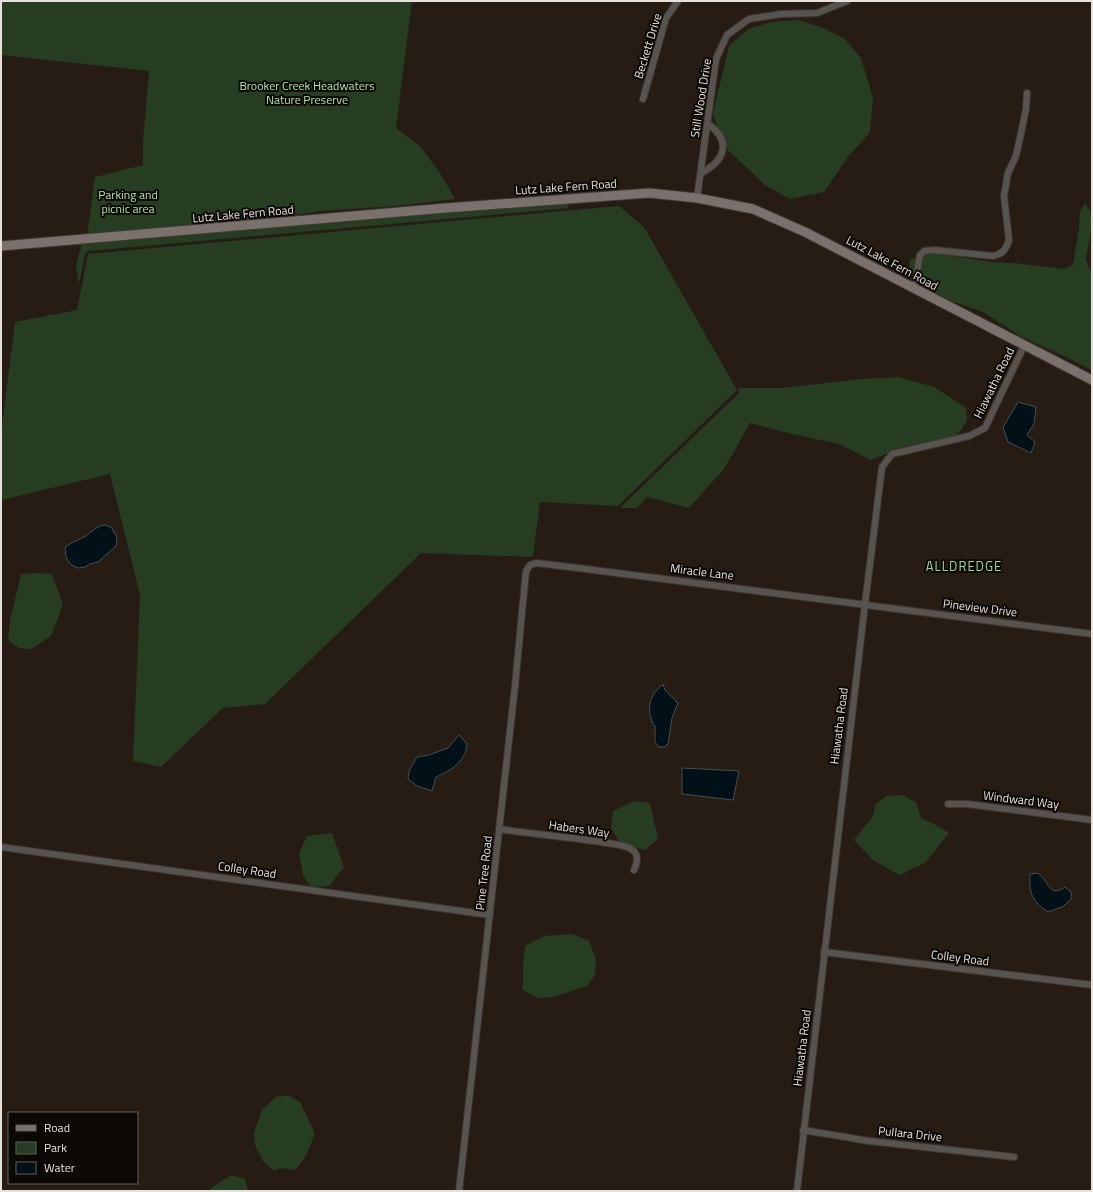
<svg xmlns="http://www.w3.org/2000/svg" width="1093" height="1192" font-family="'Titillium Web',sans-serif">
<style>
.green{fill:#263d22}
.water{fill:#011117;stroke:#464f52}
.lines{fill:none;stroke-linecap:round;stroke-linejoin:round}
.minor-casing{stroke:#413730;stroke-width:8}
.secondary-casing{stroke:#413730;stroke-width:11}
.minor{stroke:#595350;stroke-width:6}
.secondary{stroke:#7a706c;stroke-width:9}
.labels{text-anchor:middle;stroke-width:4;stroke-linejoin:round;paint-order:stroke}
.street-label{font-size:12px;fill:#e7e0db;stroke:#0c0805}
.park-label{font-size:12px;fill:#afe3a7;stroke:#0c0805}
.neighbourhood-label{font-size:13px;letter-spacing:1px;fill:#a1d79b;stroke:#0c0805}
</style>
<rect width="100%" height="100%" fill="#261c14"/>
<path class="green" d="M1 1H412L396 128 421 147 440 173 455 199 396 206 321 211 247 222 87 237 95 177 143 165V142L149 71 1 55Z
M798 20 821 27 845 39 861 58 873 98 870 132 848 157 824 192 790 199 765 185 728 150 719 134 713 113 729 46 748 29 771 22Z
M1085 203 1090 211 1092 223 1086 259 1092 275V370L1068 358 1020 336 983 312 948 300 925 289 909 277 910 259 932 253 992 262 1014 263 1064 269 1073 265 1079 228 1080 212Z
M553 204H568V208L88 251 85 254 79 284 76 266 82 243Z
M619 206 644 227 737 390 618 506 540 502 533 557 421 553 265 704 223 708 161 767 133 761 140 595 110 474 1 500V433L15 322 77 310 88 254Z
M899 377 934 387 966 408 967 420 957 436 900 448 871 460 839 444 783 432 750 423 724 469 689 508 647 497 637 508H620L739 393V388H781L862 379Z
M39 573 52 574 63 605 51 636 31 649 19 648 8 640 10 620 21 574Z
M902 795 916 802 921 818 938 826 949 833 925 863 899 875 873 860 854 840 872 818 876 804 886 796Z
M635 801 650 803 658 839 645 850 621 844 611 828 613 811Z
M332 833 344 867 329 886 311 887 303 875 299 853 307 836Z
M572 934 589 941 596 960 595 975 587 986 553 997 537 998 523 990V964L525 946 544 936Z
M288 1095 300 1102 315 1134 306 1156 295 1170 280 1168 274 1171 263 1161 255 1145 254 1133 262 1110 276 1097Z
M231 1175 245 1179 248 1191H207Z"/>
<path class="water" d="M1018 402 1036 407 1034 424 1027 435 1035 442 1031 453 1008 442 1003 427Z
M104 525 111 527 117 537 116 546 98 562 90 564 85 567 78 568 70 564 66 557 65 547C71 543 76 541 82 538 90 535 94 527 104 525Z
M663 684 665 690 678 703 672 718 668 744 665 747H659L655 742V726C649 720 648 705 652 697 654 693 659 688 663 684Z
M459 735 467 744C465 763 451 770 436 777L432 791 417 786 408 779 409 771 417 757 429 755 448 748Z
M682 768 739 771 733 800 682 794Z
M1037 873C1049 879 1048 899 1065 887L1071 892 1072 898 1064 906 1048 912C1032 901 1029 894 1030 874Z"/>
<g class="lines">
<defs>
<path id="minor" d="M643 99 666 18 678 1
M701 173C725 161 732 141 708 124
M697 198 716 59 727 35 749 19 781 14 817 13 847 1
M914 288 920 255 924 251 934 250 993 256C1003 254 1006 249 1009 240L1004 196 1008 173 1016 156 1020 138 1026 109 1027 93
M948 804H967L1092 820
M499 829C533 834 567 837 601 842 610 844 623 844 631 849 640 854 637 863 634 870
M1 847 490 915
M824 952 1092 985
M803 1130 869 1141 1014 1157
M459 1191 515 686 526 571 530 565 536 563 578 568 1092 634
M797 1191 865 604 882 467 892 454 969 436 985 428 1024 346"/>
<path id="secondary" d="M1 246 446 208 649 193 697 198 753 209 805 232 1092 380"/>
</defs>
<use href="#minor" class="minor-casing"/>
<use href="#secondary" class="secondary-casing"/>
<use href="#minor" class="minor"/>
<use href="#secondary" class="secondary"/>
</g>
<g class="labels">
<g class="street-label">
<text transform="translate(648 46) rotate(-73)" y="4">Beckett Drive</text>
<text transform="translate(701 98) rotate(-81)" y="4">Still Wood Drive</text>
<text transform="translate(566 187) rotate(-4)" y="4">Lutz Lake Fern Road</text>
<text transform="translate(243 214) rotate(-5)" y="4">Lutz Lake Fern Road</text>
<text transform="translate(892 263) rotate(28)" y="4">Lutz Lake Fern Road</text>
<text transform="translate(994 383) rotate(-64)" y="4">Hiawatha Road</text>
<text transform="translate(702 572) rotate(7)" y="4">Miracle Lane</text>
<text transform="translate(980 608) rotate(7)" y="4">Pineview Drive</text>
<text transform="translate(839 726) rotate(-83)" y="4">Hiawatha Road</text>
<text transform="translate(1021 800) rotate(7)" y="4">Windward Way</text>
<text transform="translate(579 829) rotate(8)" y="4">Habers Way</text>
<text transform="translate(247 870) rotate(8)" y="4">Colley Road</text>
<text transform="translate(484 873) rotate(-84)" y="4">Pine Tree Road</text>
<text transform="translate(960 958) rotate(7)" y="4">Colley Road</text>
<text transform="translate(802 1048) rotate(-83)" y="4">Hiawatha Road</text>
<text transform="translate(910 1134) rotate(6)" y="4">Pullara Drive</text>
</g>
<g class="park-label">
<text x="307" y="90">Brooker Creek Headwaters<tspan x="307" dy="14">Nature Preserve</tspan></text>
<text x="128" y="199">Parking and<tspan x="128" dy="14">picnic area</tspan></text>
</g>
<g class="neighbourhood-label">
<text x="964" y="571">ALLDREDGE</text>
</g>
</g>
<rect width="1093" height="1192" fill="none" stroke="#e7e0db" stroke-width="4"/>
<rect x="8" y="1112" width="130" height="72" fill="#0c0805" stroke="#645e5b"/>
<rect x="16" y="1125" width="20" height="6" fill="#7a706c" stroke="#645e5b"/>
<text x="44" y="1132" font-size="12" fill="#e7e0db">Road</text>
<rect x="16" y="1142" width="20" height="12" fill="#263d22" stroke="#645e5b"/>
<text x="44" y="1152" font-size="12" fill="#e7e0db">Park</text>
<rect x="16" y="1162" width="20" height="12" fill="#011117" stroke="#645e5b"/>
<text x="44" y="1172" font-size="12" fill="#e7e0db">Water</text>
</svg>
